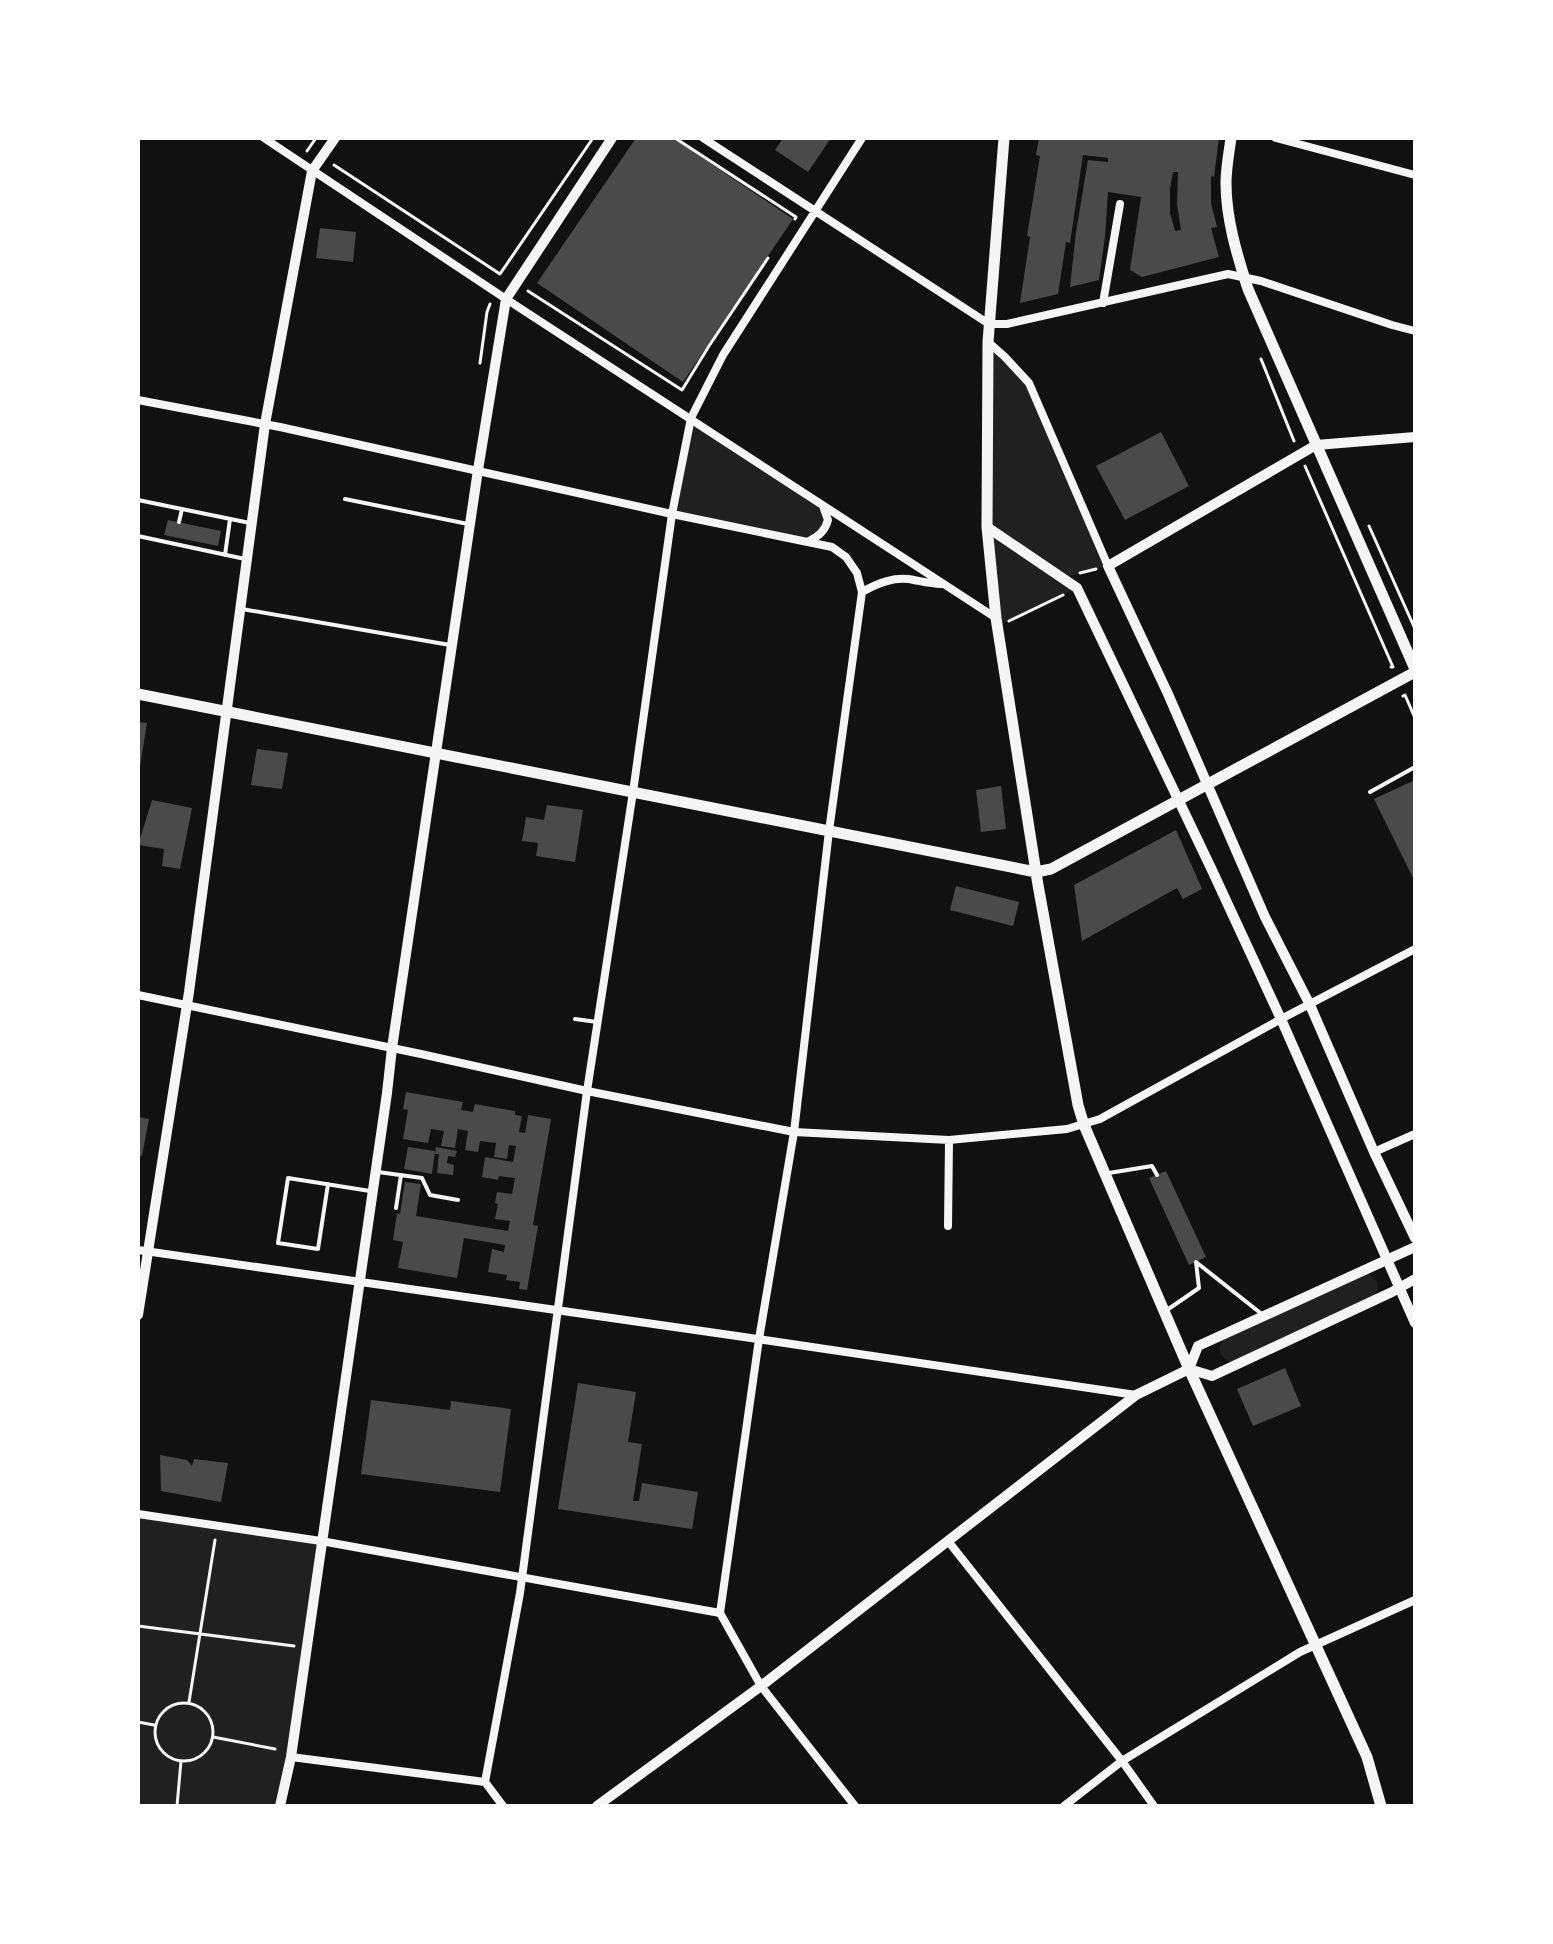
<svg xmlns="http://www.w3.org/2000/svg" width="1553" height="1944" font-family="'Alegreya Sans',sans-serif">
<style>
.green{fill:#202020}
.building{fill:#4a4a4a;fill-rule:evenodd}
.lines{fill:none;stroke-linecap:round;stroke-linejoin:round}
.path{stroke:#f5f5f5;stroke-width:3}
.service{stroke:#f5f5f5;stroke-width:4}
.minor{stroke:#f5f5f5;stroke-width:8}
.tertiary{stroke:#f5f5f5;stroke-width:10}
.secondary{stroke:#f5f5f5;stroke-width:11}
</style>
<rect width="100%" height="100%" fill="#111"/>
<path class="green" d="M988 342 1029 383 1108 566 1064 578 1077 588 998 626 987 527Z
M691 418 825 510 828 520 808 541 672 514Z
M1368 1273 1377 1281 1378 1289 1375 1295 1232 1362C1218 1358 1217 1347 1225 1336Z
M138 1514 321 1541 280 1806H138Z"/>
<path class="building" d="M636 138H673L793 219 683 382 537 283Z
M783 138H831L808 172 775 150Z
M1039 138H1219L1214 177 1211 176V203L1217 227 1211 228 1219 257 1142 277 1130 270 1141 197 1108 192 1105 236 1099 280 1070 287 1076 232 1088 160 1108 162V158L1083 155 1070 243 1066 242 1058 294 1020 303 1030 237 1027 236 1040 156 1036 155ZM1173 172H1178L1177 204 1181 230 1175 231 1170 213V189Z
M320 228 356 232 353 262 316 258Z
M1161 432 1189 486 1125 520 1096 466Z
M168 520 221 531 218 546 164 535Z
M138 722 147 723 140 767H138Z
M257 749 288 753 282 789 251 785Z
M1415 780V882L1374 799Z
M1001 786 1006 829 981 832 976 790Z
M152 800 192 808 180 869 162 866 164 849 138 845Z
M547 805 583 810 575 862 536 856 538 843 522 841 526 817 544 820Z
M1176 830 1202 889 1183 899 1177 888 1082 941 1074 885Z
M956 886 1019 902 1013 926 950 910Z
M406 1092 463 1102 461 1110 473 1112 475 1104 515 1111V1115L522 1116 519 1132 525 1133 528 1115 551 1119 533 1225 538 1226 527 1290 519 1289 520 1282 506 1280 507 1275 488 1272 492 1249 504 1252 505 1245 493 1243 464 1238 457 1278 398 1268 403 1242 393 1240 397 1213 400 1214 405 1182 421 1184 416 1216 508 1231 510 1221 495 1219 498 1204 495 1203 497 1192 512 1194 515 1178 499 1176 498 1180 482 1177 485 1157 513 1162 516 1146 509 1145 507 1159 494 1157 496 1143 480 1141 478 1152 465 1150 468 1131 458 1129 455 1148 441 1146 444 1131 431 1129 428 1143 403 1139 408 1110 403 1109Z
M138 1117 149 1119 142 1156H138Z
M408 1147 435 1151 432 1174 404 1169Z
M436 1147 457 1151 455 1157 448 1156 447 1163 454 1165 453 1175 437 1173 439 1154H435Z
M1166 1171 1206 1257 1189 1265 1149 1178Z
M1285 1368 1301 1406 1253 1426 1237 1389Z
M578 1383 636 1392 628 1442 642 1444 633 1501H639L642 1483 698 1492 692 1529 558 1509Z
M371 1400 450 1410 451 1401 511 1409 500 1492 361 1474Z
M160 1455 187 1460 192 1466 194 1459 228 1463 221 1502 161 1491Z"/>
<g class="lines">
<path class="path" d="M675 138 796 217 795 219
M307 151 316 138
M334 165 500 274 593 138
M528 291 682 390 709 346 768 258
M1261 359 1294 441
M480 363 487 312 490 304
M1305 466 1393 667H1391
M1369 526 1415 629
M1080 573 1096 569
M1009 621 1063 595
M1403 696 1405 695 1415 718
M138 1626 294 1646
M189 1702 215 1540
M155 1732a29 29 0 1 1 58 0a29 29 0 1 1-58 0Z
M138 1722 154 1725
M213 1737 275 1749
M177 1806 181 1761"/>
<path class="service" d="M345 499 468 524
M138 500 250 523
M179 522 182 509
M138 536 245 559
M225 555 230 519
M242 609 450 645
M1370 792 1415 767
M575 1019 597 1022
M378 1172 422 1178 430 1195 458 1200
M1109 1173 1152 1166 1157 1175
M328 1184 318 1249 278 1243 288 1178 370 1191
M396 1208 401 1175
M1196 1262 1263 1315
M1167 1310 1199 1288 1196 1262"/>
<path class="minor" d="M264 138 506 299 996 618
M703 138 989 324H1007L1228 274 1261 281 1392 325 1415 331
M1276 138 1415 175
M1103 303 1120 204
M988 342 1005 357 1029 383 1108 566
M138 400 280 427 672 514 832 547 846 557 857 573 862 592 829 831 794 1132 759 1339 720 1613 761 1686 855 1806
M809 541C819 536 825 531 828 520L824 509
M862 592C878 583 895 576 914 580 924 582 932 584 941 584
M138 995 421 1054 587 1091 794 1132 949 1140 1067 1129 1100 1119 1281 1019 1415 949
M1374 1152 1415 1134
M948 1226 949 1140
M138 1250 744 1337 1136 1395
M138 1514 321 1541 720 1613
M948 1541 1122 1761 1154 1806
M291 1757 485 1782
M503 1806 485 1782 520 1593 587 1091 633 792 672 514 691 418 723 355 862 138
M1064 1806 1122 1761 1300 1652 1415 1600"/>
<path class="tertiary" d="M1415 437 1316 445 1108 566 1168 694 1265 917 1310 1005 1374 1152 1415 1238
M987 527 1077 588 1211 868 1281 1019 1415 1323
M138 1315 189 992 265 424 312 171 335 138
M1189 1369 1212 1376 1392 1292 1415 1279
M280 1806 291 1757 387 1093 392 1048 478 470 506 299 612 138
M597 1806 761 1686 1136 1395 1189 1369 1198 1346 1415 1247"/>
<path class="secondary" d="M1004 138 988 342 987 527 996 618 1038 885 1078 1105 1084 1125 1189 1369 1367 1757 1381 1806
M1231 138C1229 153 1226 168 1226 183 1226 219 1237 255 1248 289L1415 669
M138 694 1036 872 1051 869 1415 672"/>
</g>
<rect width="1553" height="1944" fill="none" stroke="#ffffff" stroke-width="280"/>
</svg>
